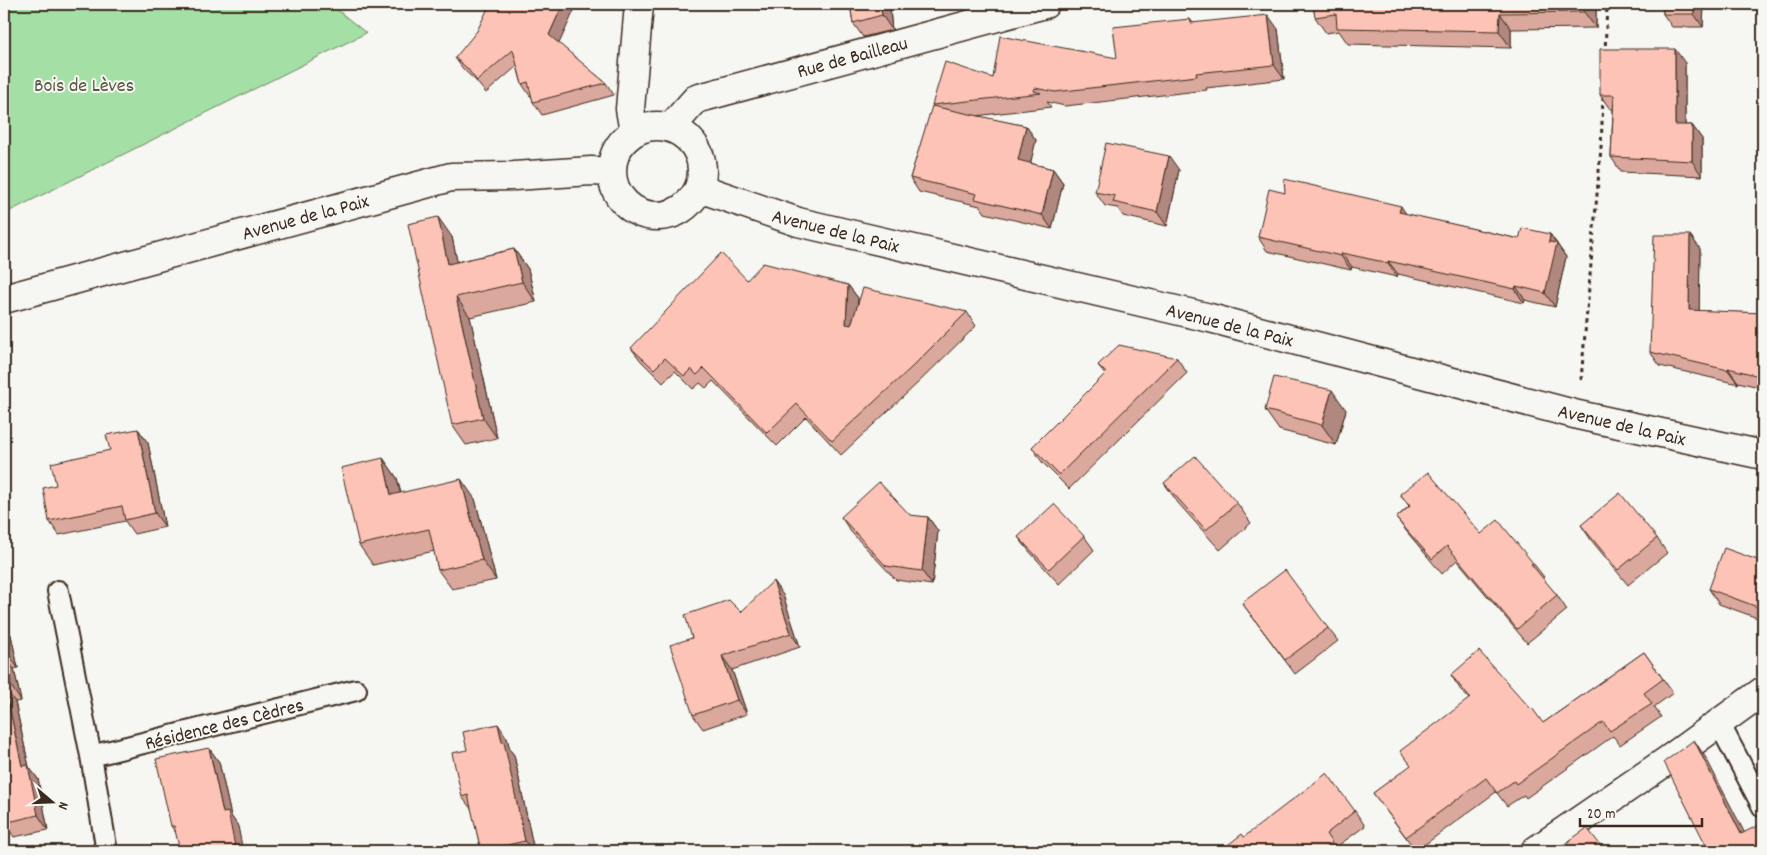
<svg xmlns="http://www.w3.org/2000/svg" width="1767" height="855" font-family="Dekko,sans-serif">
<style>
.green{fill:#a4dfa5;stroke:#708462}
.lines{fill:none;stroke-linecap:round;stroke-linejoin:round}
.service-casing{stroke:#3b2a1e;stroke-width:24}
.minor-casing{stroke:#3b2a1e;stroke-width:31}
.tertiary-casing{stroke:#3b2a1e;stroke-width:31}
.secondary-casing{stroke:#3b2a1e;stroke-width:31}
.path{stroke:#3b2a1e;stroke-width:3;stroke-dasharray:4 4;stroke-linecap:butt}
.service{stroke:#f6f6f2;stroke-width:20}
.minor{stroke:#f6f6f2;stroke-width:28}
.tertiary{stroke:#f6f6f2;stroke-width:28}
.secondary{stroke:#f6f6f2;stroke-width:28}
.wall{fill:#daa89d;stroke:#3b2a1e}
.shaded-wall{fill:#b1887f;stroke:#3b2a1e}
.building{fill:#fdc3b6;stroke:#3b2a1e}
.labels{text-anchor:middle;stroke-width:4;stroke-linejoin:round;paint-order:stroke}
.street-label{font-size:20px;fill:#3b2a1e;stroke:#f6f6f2}
.park-label{font-size:20px;fill:#555740;stroke:#f6f6f2}
</style>
<rect width="100%" height="100%" fill="#f6f6f2"/>
<filter id="ink" filterUnits="userSpaceOnUse"><feTurbulence type="fractalNoise" baseFrequency=".02" numOctaves="2"/><feDisplacementMap in="SourceGraphic" scale="10" xChannelSelector="R" yChannelSelector="G"/><feConvolveMatrix kernelMatrix="1 2 1 2 8 2 1 2 1" color-interpolation-filters="sRGB"/></filter>
<g filter="url(#ink)">
<path class="green" d="M4 4H330L366 33 4 214Z"/>
<g class="lines">
<defs>
<path id="service" d="M58 591 91 756 106 846 102 851
M1719 723 1763 807
M91 756 356 690"/>
<path id="minor" d="M634 132 630 109 639 4
M1535 851 1668 760 1763 691"/>
<path id="tertiary" d="M671 127 696 99 1045 4"/>
<path id="secondary" d="M612 171a45 45 0 1 1 90 0a45 45 0 1 1-90 0Z
M699 188 798 222 1210 318 1578 415 1763 455
M4 299 451 177 514 176 591 171 612 172"/>
</defs>
<use href="#service" class="service-casing"/>
<use href="#minor" class="minor-casing"/>
<use href="#tertiary" class="tertiary-casing"/>
<use href="#secondary" class="secondary-casing"/>
<path class="path" d="M1605 53 1607 4
M1581 380 1601 148 1603 97"/>
<use href="#service" class="service"/>
<use href="#minor" class="minor"/>
<use href="#tertiary" class="tertiary"/>
<use href="#secondary" class="secondary"/>
</g>
<path class="wall" d="M698 4H736L701 8Z
M850 4H913L890 10 892 30 863 37 853 23Z
M1313 4H1596V28L1511 29V48L1348 44 1339 31 1326 33 1315 17Z
M1663 4H1704L1703 27H1672L1663 14Z
M1190 19 1193 23 1278 29 1284 79 1206 88 1207 90 1065 106 1047 102 1051 107 976 116 1026 126 1036 140 1030 163 1053 169 1063 183 1052 229 985 213 980 206 919 192 910 178 933 106 932 105 993 78 1117 58Z
M559 44 606 83 614 95 542 115 533 102 532 96H530L522 84 517 66 486 93 475 80 464 70 455 58Z
M1685 63V125H1692L1702 139V176L1621 172 1611 157 1613 109H1610L1600 95Z
M1179 170 1167 226 1123 216 1118 208 1105 206 1095 192Z
M1285 193 1406 214 1519 239 1550 234 1566 257 1555 307 1525 300 1524 303 1398 274 1397 277 1352 267 1351 270 1267 251 1258 237Z
M1690 235 1700 249 1699 311 1763 313V388L1738 382V384L1660 366 1650 352Z
M452 237 457 262 514 249 528 269 536 302 470 317 497 438 466 445 452 425Z
M747 280 848 285 858 298 857 306 967 312 976 326 921 380 841 455 806 417 777 446 713 381 706 388 700 383 693 389 675 371 663 383 641 361 631 348Z
M1177 358 1187 373 1069 489 1042 462 1032 447 1105 375 1098 365Z
M1265 410H1346L1336 445 1279 430Z
M138 429 148 443 165 527 134 534 125 521 59 535 49 521 56 485 110 450Z
M383 458 397 478 401 493 475 499 496 580 452 589 438 570 434 551 373 565 359 545Z
M1164 483 1237 503 1251 523 1220 550 1178 503Z
M1400 494 1481 534 1533 563 1544 577 1542 578 1557 595 1567 610 1527 643 1457 560 1442 574 1407 532 1396 518 1409 506Z
M841 517H928L938 531 932 585 896 580 851 532Z
M1581 525 1657 538 1667 553 1628 585 1591 540Z
M1084 536 1094 550 1059 584 1029 551 1018 537Z
M1763 562V620L1719 604 1709 589Z
M783 595 800 647 732 670 747 714 703 729 693 715 692 638Z
M1242 603 1328 628 1338 641 1295 674Z
M4 625 11 635 18 668 14 669 21 701 15 702 29 767 38 779 48 830 14 837 10 831 4 832Z
M1644 652 1673 693 1654 707 1661 717 1620 745 1613 736 1526 798 1524 795 1507 806 1496 792 1416 851 1373 793 1411 766 1469 699 1460 689 1451 675 1543 723Z
M507 738 510 750 514 755 534 851H481L472 810 462 797 467 750Z
M209 748 219 762 231 816 238 826 176 833 171 826Z
M1355 811 1365 826 1335 848 1338 851H1220L1244 837Z"/>
<path class="shaded-wall" d="M563 4H577L557 48 549 35Z
M880 4H885L890 10 892 30 882 15Z
M1584 4H1596V28L1584 12Z
M1694 4H1704L1703 27 1694 14Z
M1500 13 1511 29V48L1499 31Z
M1268 15 1278 29 1284 79 1274 65Z
M1675 49 1685 63V139L1675 125Z
M1692 125 1702 139V176L1692 161Z
M1026 126 1036 140 1028 174 1018 160Z
M1169 156 1179 170 1167 226 1157 212Z
M1053 169 1063 183 1052 229 1042 215Z
M1401 206 1410 220 1399 212Z
M438 217 452 237 462 284 448 264Z
M1550 234 1566 257 1555 307 1545 293Z
M1690 235 1700 249 1699 324 1689 310Z
M514 249 528 269 536 302 522 282Z
M1342 253 1352 267 1351 270 1341 256Z
M1388 261 1398 274 1397 277 1388 263Z
M848 285 858 298 855 338 846 324Z
M1516 286 1525 300 1524 303 1515 289Z
M456 297 470 317 497 438 483 418Z
M1728 368 1738 382V384L1728 370Z
M1332 390 1346 410 1336 445 1322 425Z
M138 429 148 443 165 527 155 513Z
M383 458 397 478 405 515 391 495Z
M461 479 475 499 496 580 482 560Z
M928 517 938 531 932 585 922 571Z
M773 581 783 595 800 647 791 633Z
M4 625 11 635 18 668 8 654 4 634Z
M4 655 14 669 21 701 11 686Z
M722 656 732 670 747 714 737 700Z
M5 688 15 702 29 767 38 779 48 830 38 815 22 766Z
M498 724 507 738 510 750 514 755 534 851H533L525 841Z
M1694 740 1706 758 1754 851 1741 834Z
M209 748 219 762 231 816 238 826 243 851H236L223 813Z"/>
<path class="building" d="M490 4H563L549 35 606 83 533 102 528 82 522 84 513 50 477 81 467 68 455 58 477 31Z
M850 4H880L882 15 853 23Z
M1313 4H1584V12L1500 13 1499 31 1337 28 1336 14 1315 17Z
M1663 4H1694V14H1663Z
M1268 15 1274 65 1196 73 1197 76 1055 92 1035 88 1034 91 1041 93 932 105 945 62 993 78 1000 36 1117 58 1113 27 1190 19 1191 23Z
M1600 49H1675V125H1692V161L1611 157 1614 95H1600Z
M932 106 1026 126 1018 160 1053 169 1042 215 975 199 977 194 910 178Z
M1106 143 1169 156 1157 212 1113 202 1115 196 1095 192Z
M1284 179 1401 206 1399 212 1519 239 1522 228 1550 234 1549 242 1557 243 1545 293 1516 286 1515 289 1388 261V263L1342 253 1341 256 1258 237 1269 189 1285 193Z
M438 217 448 264 514 249 522 282 456 297 483 418 452 425 408 224Z
M1654 235H1690L1689 310 1763 313V377L1728 368V370L1650 352Z
M721 253 747 280 763 263 848 285 846 324 851 325 863 288 967 312 912 367 832 441 797 404 767 433 704 368 697 375 691 369 684 376 665 358 654 369 631 348Z
M1119 345 1177 358 1059 475 1032 447 1106 373 1098 365Z
M1274 377 1332 390 1322 425 1265 410Z
M138 429 155 513 125 520 122 506 49 521 43 488 56 485 51 463 110 450 106 435Z
M1195 456 1237 503 1206 530 1164 483Z
M383 458 391 495 461 479 482 560 438 570 429 529 359 545 341 468Z
M1428 472 1481 534 1498 520 1533 563 1531 564 1557 595 1517 629 1447 546 1432 559 1396 518 1410 506 1400 494Z
M879 482 910 515 928 517 922 571 886 566 841 517Z
M1620 493 1657 538 1618 570 1581 525Z
M1054 504 1084 536 1049 569 1018 537Z
M1724 548 1763 562V609L1709 589Z
M1285 570 1328 628 1285 660 1242 603Z
M773 581 791 633 722 656 737 700 693 715 670 645 692 638 685 615 729 600 741 612Z
M4 634 8 654 4 655 11 686 5 688 22 766 28 765 38 815 4 823Z
M1479 651 1531 709 1532 708 1543 723 1644 652 1663 679 1644 693 1652 704 1610 731 1603 722 1516 784 1514 781 1497 793 1486 778 1406 837 1373 793 1411 765 1400 751 1470 698 1451 675Z
M498 724 502 742H504L525 841 481 851 468 795 462 797 452 753 467 750 463 732Z
M1694 740 1741 834 1763 823V851H1709L1664 762Z
M209 748 223 813 228 812 236 851H180L174 826H171L156 759Z
M1327 773 1355 811 1326 834 1332 843 1320 851H1220L1242 834 1244 837Z
M1587 828 1605 851H1555Z"/>
</g>
<g class="labels">
<g class="street-label">
<text transform="translate(852 56) rotate(-15)" y="7">Rue de Bailleau</text>
<text transform="translate(305 216) rotate(-15)" y="7">Avenue de la Paix</text>
<text transform="translate(836 230) rotate(14)" y="7">Avenue de la Paix</text>
<text transform="translate(1230 324) rotate(14)" y="7">Avenue de la Paix</text>
<text transform="translate(1622 424) rotate(13)" y="7">Avenue de la Paix</text>
<text transform="translate(224 723) rotate(-14)" y="7">Résidence des Cèdres</text>
</g>
<g class="park-label">
<text x="84" y="91">Bois de Lèves</text>
</g>
</g>
<rect width="1767" height="855" fill="none" stroke="#f6f6f2" stroke-width="20"/>
<rect x="10" y="10" width="1747" height="835" fill="none" stroke="#3b2a1e" stroke-width="2" filter="url(#ink)"/>
<g transform="translate(52 802) rotate(109)" stroke="#f6f6f2" stroke-width="4" paint-order="stroke">
<path d="M0-4L9 19L0 12L-9 19Z" fill="#3b2a1e"/>
<text y="-8" font-size="14" font-weight="bold" text-anchor="middle" fill="#3b2a1e">N</text>
</g>
<path d="M1580 818v8h122v-8" fill="none" stroke="#3b2a1e" stroke-width="2.5"/>
<text x="1587" y="818" font-size="15" fill="#3b2a1e" stroke="#f6f6f2" stroke-width="4" paint-order="stroke">20 m</text>
</svg>
